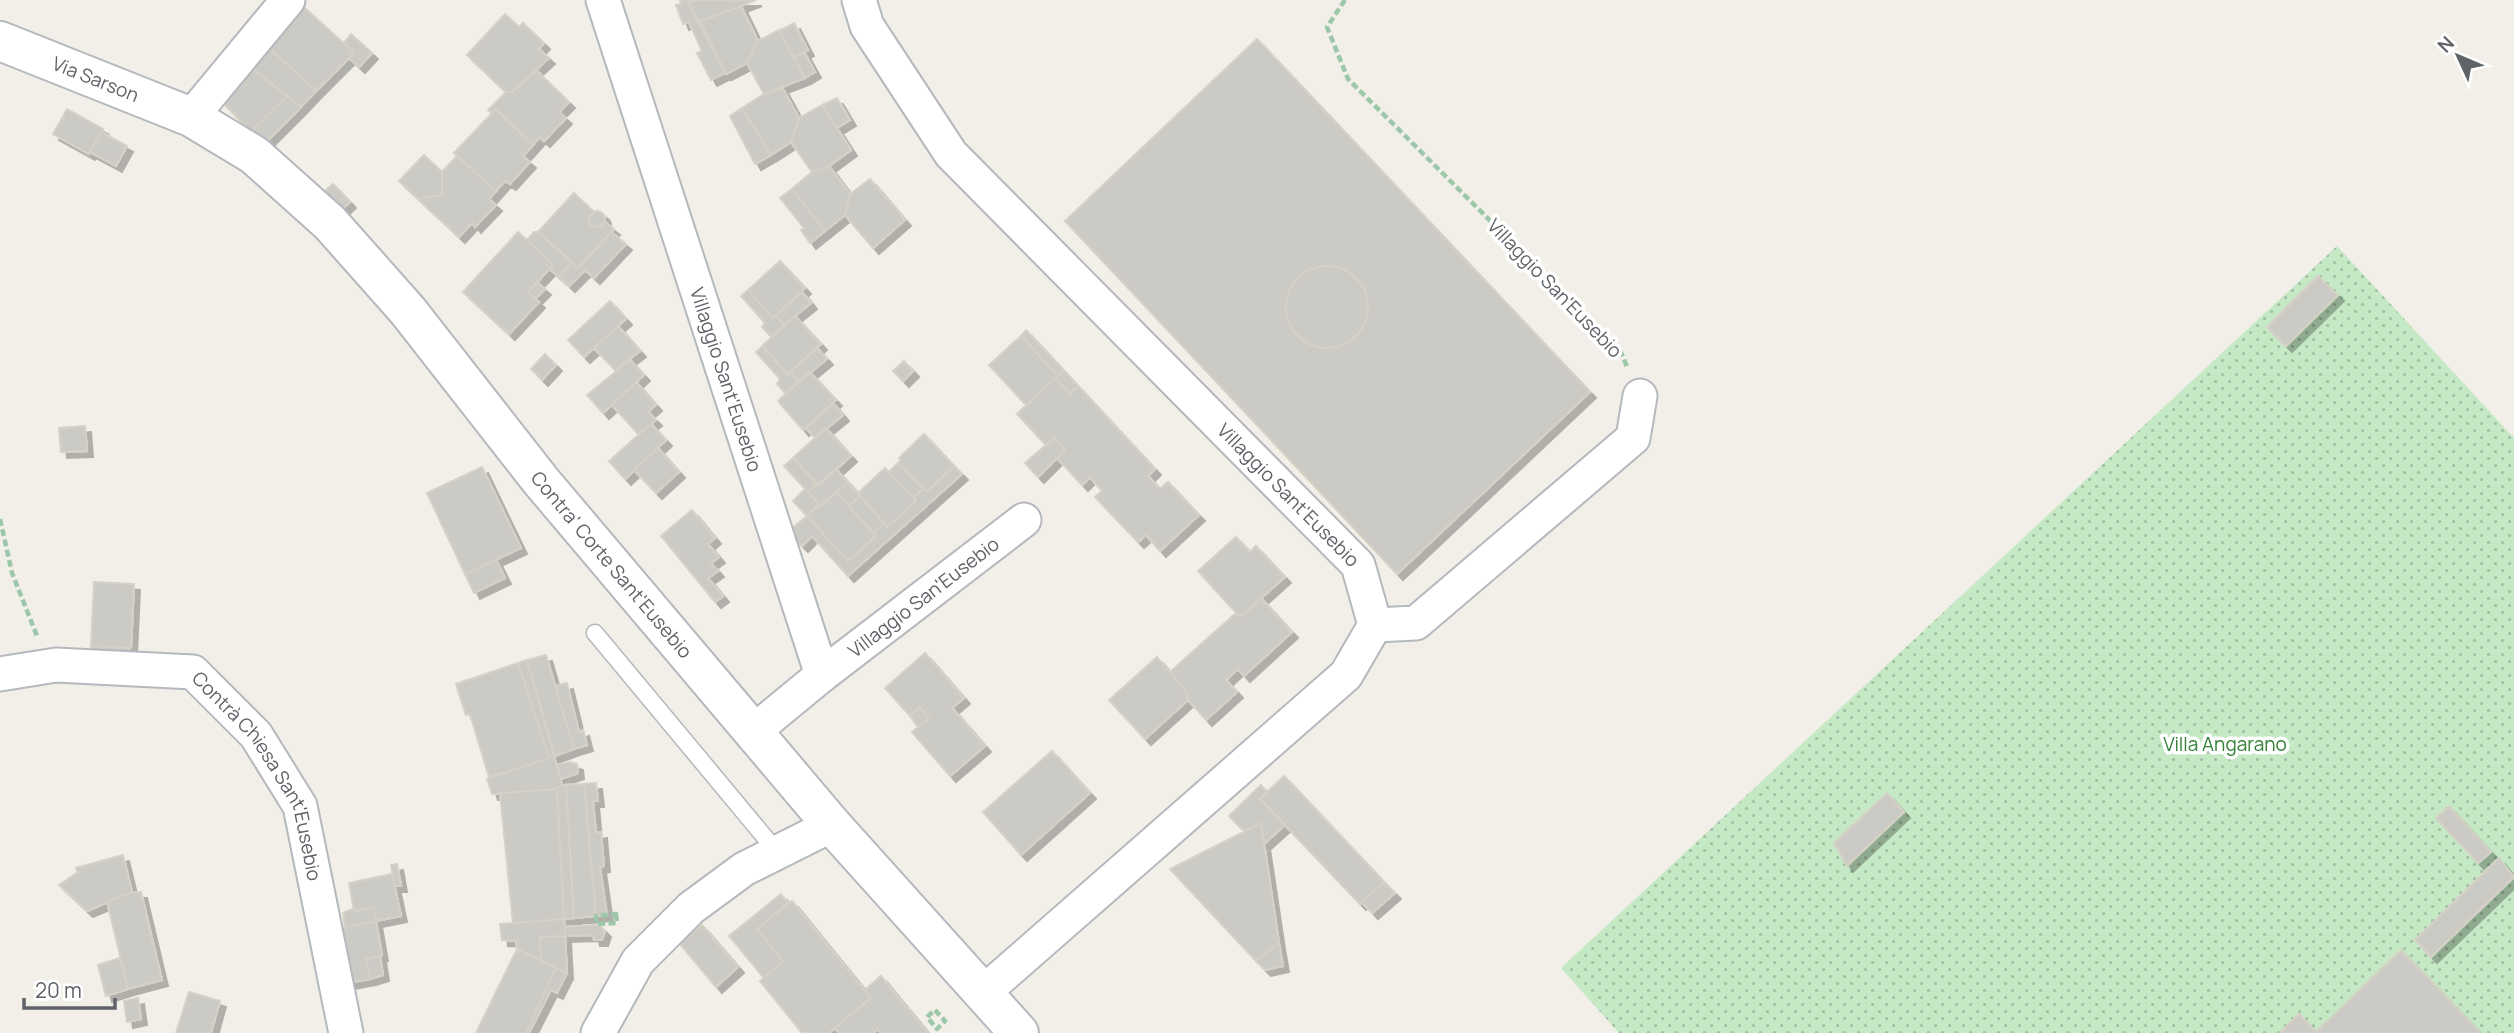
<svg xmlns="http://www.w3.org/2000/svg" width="2514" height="1033" font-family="Manrope,sans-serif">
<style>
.park{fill:url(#park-dots)}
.building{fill:#cccac5;stroke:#d6d1c6;stroke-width:2;filter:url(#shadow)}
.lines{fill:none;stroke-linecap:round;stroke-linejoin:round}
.service-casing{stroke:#b5b8bc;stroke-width:19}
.minor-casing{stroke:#b5b8bc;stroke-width:37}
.tertiary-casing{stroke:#b5b8bc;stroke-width:42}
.path{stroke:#9cc7a9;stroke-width:4.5;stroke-dasharray:7 3.5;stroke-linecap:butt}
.service{stroke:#fff;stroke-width:16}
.minor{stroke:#fff;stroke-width:33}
.tertiary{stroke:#fff;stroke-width:38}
.labels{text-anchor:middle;stroke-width:7;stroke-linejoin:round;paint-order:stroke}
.street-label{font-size:19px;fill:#5f6368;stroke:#fff}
.park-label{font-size:19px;fill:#348238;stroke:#fff}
</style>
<defs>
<pattern id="park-dots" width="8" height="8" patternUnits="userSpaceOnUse" patternTransform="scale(1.75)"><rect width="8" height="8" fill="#c5e8c5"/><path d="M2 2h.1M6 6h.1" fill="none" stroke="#a3c0a4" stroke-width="1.8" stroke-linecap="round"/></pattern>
<filter id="shadow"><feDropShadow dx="6" dy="6" stdDeviation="0" flood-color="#0004"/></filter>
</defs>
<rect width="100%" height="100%" fill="#f1efe8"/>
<path class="park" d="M2337 246 2514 438V1033H1619L1561 968Z"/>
<path class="building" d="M680 0H696L689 3 725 73 711 80 697 53 702 51 689 22 683 24 676 5 681 4Z
M696 0H756L697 23 689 3Z
M741 6 758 41 747 63 726 74 700 21Z
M304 7 354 53 316 91 266 45Z
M505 14 519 27 523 23 544 43 539 49 549 58 512 92H506L467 55Z
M794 23 808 50 794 58 779 31Z
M779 30 805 78 764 94 747 63 758 41Z
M351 34 372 53 359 67 349 58 354 53 344 43Z
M1257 39 1590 392 1397 574 1065 221Z
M266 45 316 91 301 107 249 66Z
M804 52 815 72 805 78 794 58Z
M249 66 287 96 251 132 225 105 235 84Z
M537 71 569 102 559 112 566 118 544 141 540 137 533 145 496 109 491 113 488 110 506 92H512Z
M783 89 799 118 791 142 771 155 742 108 764 94Z
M287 96 301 107 264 144 251 132Z
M837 98 850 120 837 128 822 105Z
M822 105 851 150 829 166 812 172 791 142 799 118Z
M742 108 771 155 755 164 730 116Z
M67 109 103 129 89 154 53 134Z
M496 109 533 145 523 156 530 162 510 184 505 181 496 191 454 153Z
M101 132 127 146 116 166 90 152Z
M424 155 442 172V195L418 199 399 181Z
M457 156 496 191 489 199 496 205 475 227 472 223 459 237 418 199 442 195V172Z
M829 166 850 194 845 215 825 231 792 189 812 172Z
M870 179 905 220 873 248 845 215 850 194Z
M333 184 350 202 337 214 320 195Z
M792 189 825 231 810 243 801 230 804 228 780 198Z
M574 193 594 212 589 217 590 225 601 227 604 221 614 229 578 268 538 232Z
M589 219a8 8 0 1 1 16 0a8 8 0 1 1-16 0Z
M518 232 553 265 528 292 539 302 509 334 463 292Z
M534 232H538L572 262 559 277 550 269 553 265 527 240Z
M611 232 626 244 594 278 585 270 569 286 559 277 572 262 578 268Z
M780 261 805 288 773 318 748 290Z
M1286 307a41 41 0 1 1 82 0a41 41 0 1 1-82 0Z
M2318 276 2338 295 2286 346 2267 327Z
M537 282 545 289 535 299 528 292Z
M748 290 773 318 776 315 784 325 771 337 762 327 765 323 741 296Z
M802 292 811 303 784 325 776 315Z
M610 301 626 319 584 357 568 340Z
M795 316 821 344 788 375 762 346Z
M618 326 640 351 615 370 594 348Z
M1026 330 1064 371 1058 376 1021 336Z
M1021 336 1058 376 1026 405 989 365Z
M763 346 788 375 790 372 799 382 786 394 777 384 780 379 756 352Z
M817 348 827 359 799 382 790 372Z
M545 354 556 365 542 380 531 369Z
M630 360 644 375 603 413 587 395Z
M904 361 913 371 903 381 893 371Z
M809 371 836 400 803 430 778 401Z
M1064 371 1078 386 1070 394 1055 378Z
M1055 378 1070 394 1078 386 1155 469 1148 476 1160 489 1168 482 1199 515 1160 551 1146 535 1138 542 1095 497 1102 491 1090 477 1082 485 1057 458 1065 450 1054 438 1046 445 1017 414Z
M636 382 656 405 648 412 656 420 638 434 612 405Z
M833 403 843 415 815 438 806 428Z
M651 424 666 440 625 479 609 461Z
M85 426 87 451 61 452 59 428Z
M826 428 851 456 819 485 793 458Z
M924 434 954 466 927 492 898 463 901 460 899 458Z
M1054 438 1065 450 1038 477 1025 463Z
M658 448 679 472 656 493 634 470Z
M793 458 816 483 808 492 784 466Z
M898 463 923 489 914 497 916 501 889 472Z
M954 466 962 474 848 576 812 536 802 546 788 532 807 516 848 561 876 536 873 533 884 523 887 527 916 501 914 497 923 489 927 492Z
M482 467 521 548 465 574 427 493Z
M885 468 916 501 887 527 858 493Z
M836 469 848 482 821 506 808 492Z
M848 482 860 496 849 506 836 492Z
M805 489 819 504 807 516 793 501Z
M836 492 876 536 848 561 807 516Z
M860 496 884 523 873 533 849 506Z
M692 510 715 538 708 544 719 557 711 563 718 571 708 578 723 596 715 602 661 536Z
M1236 537 1250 552 1256 546 1285 577 1240 617 1198 571Z
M496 560 505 578 474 593 465 574Z
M94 582 134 584 131 648 91 646Z
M1261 598 1292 632 1244 676 1238 669 1226 680 1237 692 1206 720 1188 700 1185 690 1170 672 1236 613 1240 617Z
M91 646 129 648V656L91 654Z
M925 653 964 698 952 708 985 746 950 776 912 732 929 718 920 707 910 716 885 688Z
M546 655 574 749 555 756 527 660Z
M1157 657 1185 690 1188 700 1145 739 1109 700Z
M527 660 562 785 557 789 492 794 487 779 549 758 518 663Z
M518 663 549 758 489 777 470 714 466 715 456 684Z
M567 683 579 732 583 730 587 745 574 749 555 686Z
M920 707 929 718 918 727 910 716Z
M1052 751 1090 793 1021 855 983 812Z
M570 762 577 764 578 773 561 779 557 765Z
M1284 776 1384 882 1360 904 1260 799Z
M596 783 598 801H593L596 833 601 832 604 866 600 867 607 915 596 916 584 784Z
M584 784 596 916 574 918 566 785Z
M562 785H566L574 918 564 919 557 789Z
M1261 785 1267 792 1260 799 1285 825 1264 844 1261 823 1244 831 1229 816Z
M557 789 564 919 513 923 500 793Z
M1887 793 1904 812 1847 866 1834 843Z
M2449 806 2491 852 2478 863 2436 818Z
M1261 823 1279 943 1256 961 1170 869Z
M123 855 132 892 87 911 59 885 78 872 76 868Z
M2499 858 2514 877 2431 957 2415 940Z
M397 864 401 886H395L391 865Z
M392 874 401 916 376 921 374 907 354 911 349 883Z
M1384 882 1395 893 1372 913 1362 902Z
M132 892H141L162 980 128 989 107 901Z
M781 894 788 903 757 929 783 961 764 978 729 936Z
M792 901 871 998 829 1033H802L760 981 783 961 757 929Z
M374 907 376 921 345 927 343 913 354 908V911Z
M564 919 565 936 540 937 541 961 517 949 516 941 502 940 500 924Z
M376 921 382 955 366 959 370 979 343 984 332 930Z
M599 925 605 931 602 940H594L593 935 565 936 564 927Z
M702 925 738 967 716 987 680 944Z
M565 936 567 973 541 961 540 937Z
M1279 943 1283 966 1265 970 1256 961Z
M517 949 556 968 526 1033H476Z
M2401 950 2481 1033H2280L2299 1014 2316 1032Z
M380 956 383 975 370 979 366 959Z
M120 958 128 989 106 996 98 965Z
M556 968 567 973 557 993 551 990 529 1033H526Z
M881 976 928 1033H881L878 1029 873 1033H839L835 1028 871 998 865 990Z
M189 992 220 1001 211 1033H176Z
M138 998 141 1019 127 1022 124 1001Z"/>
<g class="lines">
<defs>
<path id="service" d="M595 633 778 853"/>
<g id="minor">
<path id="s1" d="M603 0 822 675 754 731"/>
<path id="s2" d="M859 0 867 26 951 154 1358 565 1375 625 1346 675 984 992"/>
<path d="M191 117 288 0"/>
<path d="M1375 625 1416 623 1633 438 1640 396"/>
<path id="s3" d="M0 674 56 665 193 672 256 735 300 806 346 1033"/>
<path id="s4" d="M822 675 1024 520"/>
<path d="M598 1033 638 961 691 908 744 869 832 825"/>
</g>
<g id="tertiary">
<path id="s5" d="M0 41 191 117 254 155 330 223 408 311 541 481 832 825 1019 1033"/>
</g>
</defs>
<use href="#service" class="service-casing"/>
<use href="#minor" class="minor-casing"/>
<use href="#tertiary" class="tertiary-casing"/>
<path class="path" d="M1345 0 1327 27 1348 79 1620 350 1628 369
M0 519 12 573 37 636
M616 914 617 923 597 924 596 916Z
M935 1010 945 1021 937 1029 927 1017Z"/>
<use href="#service" class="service"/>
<use href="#minor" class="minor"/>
<use href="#tertiary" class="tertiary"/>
</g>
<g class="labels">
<g class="street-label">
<text dy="7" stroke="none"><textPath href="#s5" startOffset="103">Via Sarson</textPath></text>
<text transform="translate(1555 288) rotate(46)" y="7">Villaggio San'Eusebio</text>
<text dy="7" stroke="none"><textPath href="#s1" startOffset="399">Villaggio Sant'Eusebio</textPath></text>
<text dy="7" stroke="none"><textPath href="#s2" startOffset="660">Villaggio Sant'Eusebio</textPath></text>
<text dy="7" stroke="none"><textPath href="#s5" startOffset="824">Contra' Corte Sant'Eusebio</textPath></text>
<text dy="7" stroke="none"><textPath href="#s4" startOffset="128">Villaggio San'Eusebio</textPath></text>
<text dy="7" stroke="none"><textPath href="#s3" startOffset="320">Contrà Chiesa Sant'Eusebio</textPath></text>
</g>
<g class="park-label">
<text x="2225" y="751">Villa Angarano</text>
</g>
</g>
<g transform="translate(2458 56) rotate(314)" stroke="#ffffff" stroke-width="5" paint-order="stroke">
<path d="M0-5L12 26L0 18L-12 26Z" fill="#5f6368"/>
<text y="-10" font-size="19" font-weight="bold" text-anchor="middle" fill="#5f6368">N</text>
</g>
<path d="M24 998v10h91v-10" fill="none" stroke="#5f6368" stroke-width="3.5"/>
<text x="35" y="998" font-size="21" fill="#5f6368" stroke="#ffffff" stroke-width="5" paint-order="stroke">20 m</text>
</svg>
